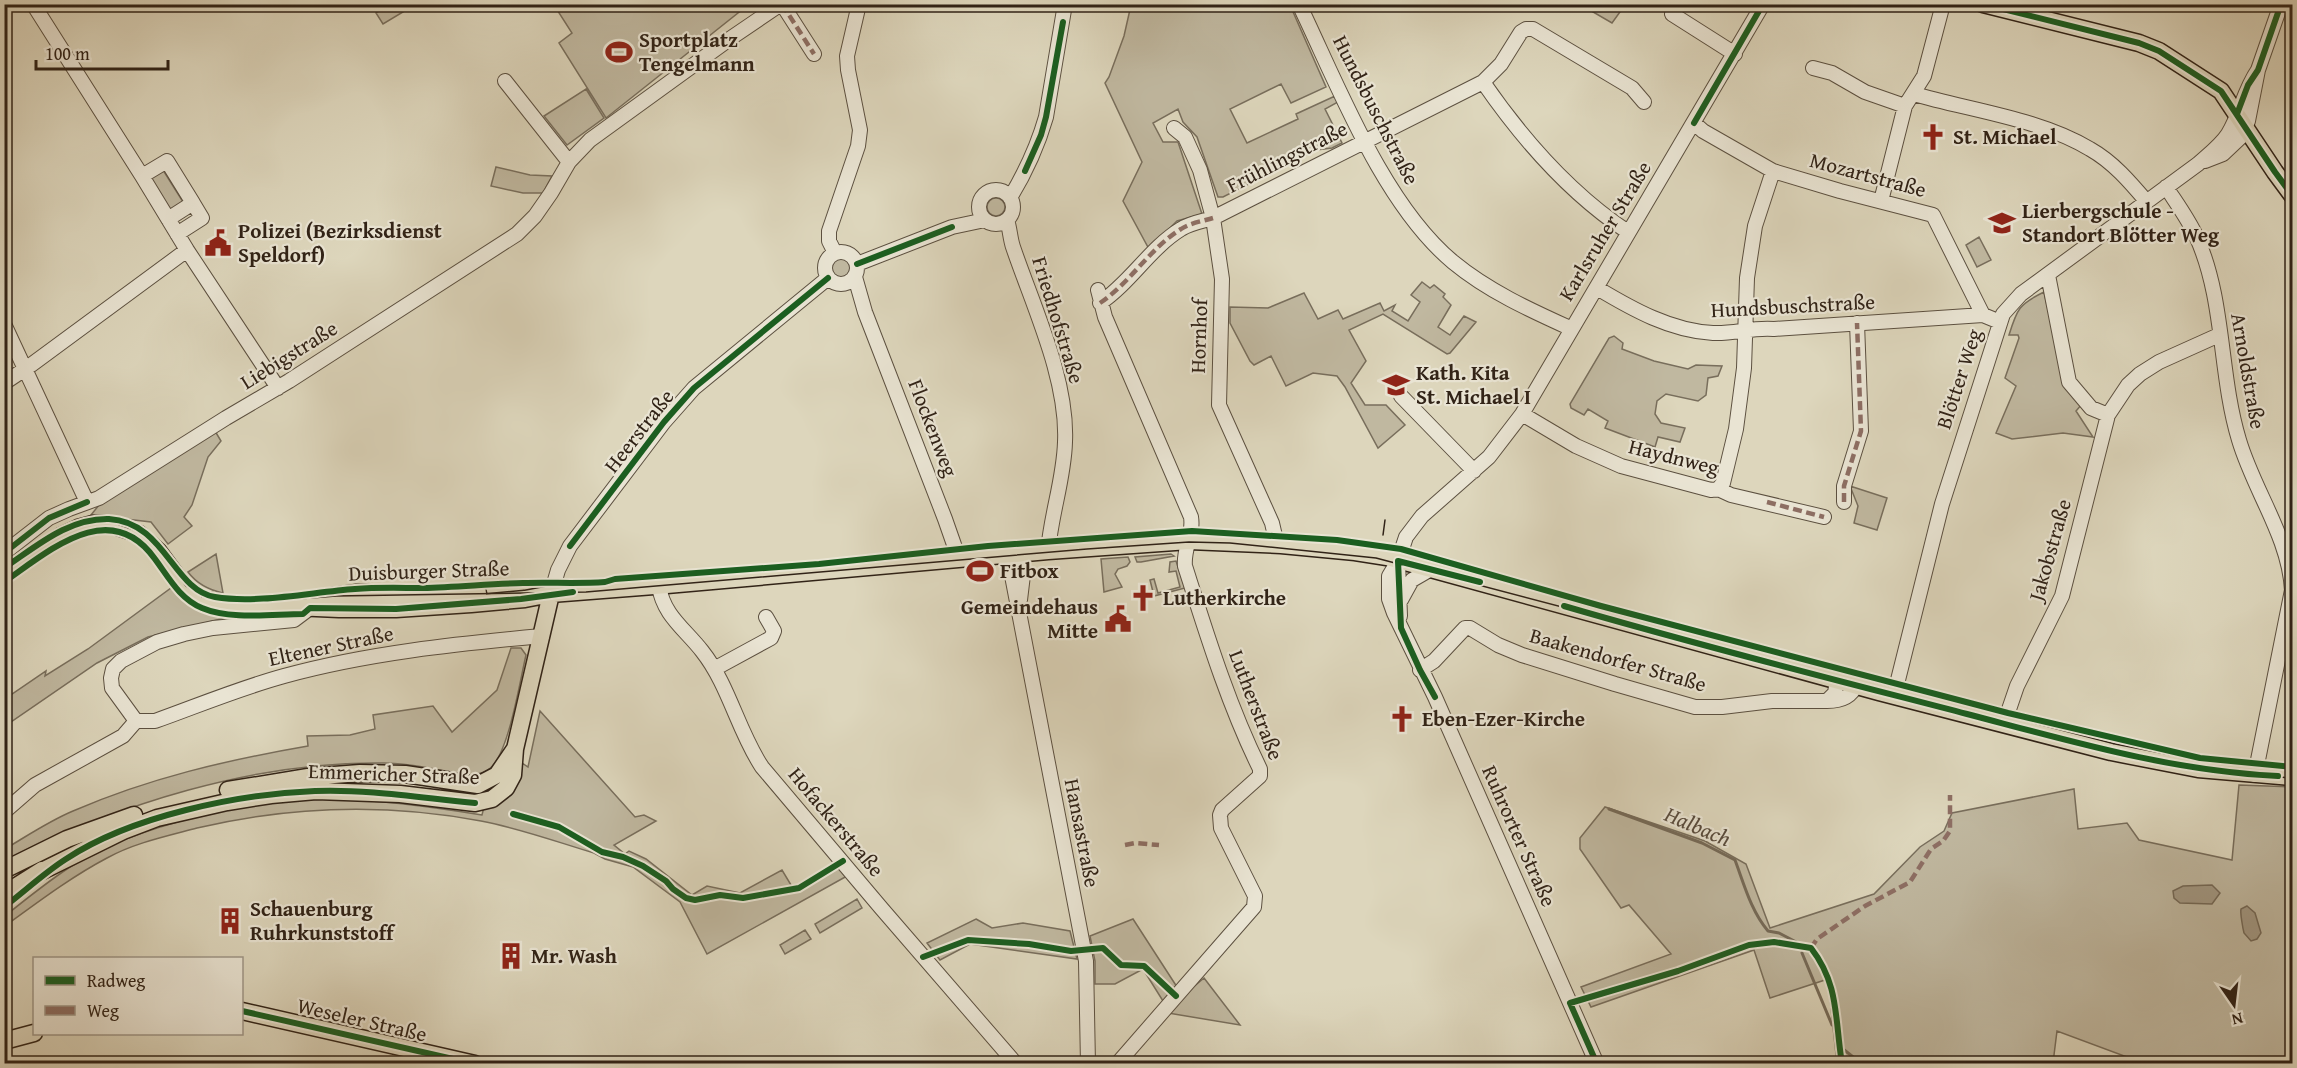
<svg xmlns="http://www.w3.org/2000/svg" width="2297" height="1068" font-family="'Gentium Book Plus',serif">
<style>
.green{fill:#c0b8a0;stroke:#786e5c;stroke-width:1.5}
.water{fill:#a39984;stroke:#756a58;stroke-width:1.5}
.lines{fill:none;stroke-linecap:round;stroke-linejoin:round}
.stream{stroke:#756a58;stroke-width:3}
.minor-casing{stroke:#5c5040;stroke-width:16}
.major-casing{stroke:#312317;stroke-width:19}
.minor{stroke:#e9e4d3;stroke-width:14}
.major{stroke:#ddd6bc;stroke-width:16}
.tram{stroke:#312317;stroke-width:1.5}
.quiet{stroke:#8d6e63;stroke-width:4.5;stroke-dasharray:9 4.5;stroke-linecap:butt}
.cycleway-casing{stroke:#e9e4d3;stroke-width:10}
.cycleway{stroke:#1b5e20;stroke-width:6}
.labels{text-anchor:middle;stroke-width:4.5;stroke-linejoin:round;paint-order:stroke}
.poi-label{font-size:21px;font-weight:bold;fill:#312317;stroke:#e9e4d3;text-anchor:start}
.street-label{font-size:21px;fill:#312317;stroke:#e9e4d3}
.water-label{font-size:22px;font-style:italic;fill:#594c3d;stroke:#e9e4d3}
</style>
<rect width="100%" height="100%" fill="#ddd6bc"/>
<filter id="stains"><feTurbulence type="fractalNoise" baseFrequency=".00333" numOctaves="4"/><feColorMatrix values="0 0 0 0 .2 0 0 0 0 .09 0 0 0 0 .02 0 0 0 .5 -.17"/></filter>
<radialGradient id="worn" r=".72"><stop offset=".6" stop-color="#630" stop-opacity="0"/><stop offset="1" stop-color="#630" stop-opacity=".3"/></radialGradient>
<path class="green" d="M389 4 399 5 403 12 383 24 376 13Z
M554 5H748L606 118 559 43 572 33Z
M1131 5H1290L1326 87 1291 103 1281 84 1230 109 1247 143 1298 119 1296 114 1335 96 1338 102 1325 109 1342 143 1332 148 1316 150 1223 197H1218L1197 137 1183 122 1178 109 1153 123 1163 142H1178L1202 214 1177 221 1149 249 1123 201 1142 162 1105 83 1109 77 1124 36Z
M1581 5H1625L1612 23Z
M586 89 604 118 567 145 544 116Z
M496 167 530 175 552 176 543 193H523L491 186Z
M163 170 185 205 171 214 149 179Z
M987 207a9 9 0 1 1 18 0a9 9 0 1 1-18 0Z
M1979 237 1991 260 1977 267 1966 245Z
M832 268a9 9 0 1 1 18 0a9 9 0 1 1-18 0Z
M1422 282 1430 288 1434 285 1445 294 1443 297 1451 305 1438 327 1450 335 1464 316 1476 322 1450 353 1447 354 1383 314 1349 330 1366 361 1351 383 1365 405H1386L1405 425 1378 448 1345 387 1337 376 1313 373 1286 386 1271 356 1254 365 1250 361 1230 323V307L1268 308 1304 293 1318 319 1338 310 1343 319 1380 303 1384 311 1395 305 1392 311 1408 321 1420 302 1411 295Z
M2044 292 2066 389 2082 404 2076 411 2093 437 2063 433 2012 439 1996 433 2016 386 2005 378 2019 338 2018 335H2009C2017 309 2019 304 2044 292Z
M1614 336 1623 343 1622 349 1654 361 1688 369 1696 365 1722 366 1718 376 1708 378 1706 395 1698 401 1666 394 1657 401 1655 414 1661 423 1685 428 1680 442 1658 437 1655 447 1605 428 1608 421 1588 409 1584 415 1571 408 1570 404 1609 338Z
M215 431 221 441 208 457 192 505 184 517 192 526 168 544 151 522 91 515 99 505Z
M1850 486 1887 498 1877 530 1854 523 1858 506Z
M216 554 223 593C209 590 197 584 188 572Z
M1171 554 1174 556 1141 562H1137L1135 557Z
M1128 557 1130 562 1127 566 1118 569 1115 574 1122 587 1104 592 1101 559Z
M1176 561 1185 588 1154 596 1150 580 1154 579 1158 593 1180 587 1176 571 1169 572 1170 562Z
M171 588C189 606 202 611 225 618L148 637 97 663 5 726V699L46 671 45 676 88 649Z
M511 648H521L526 655C520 681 510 744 494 764 488 773 479 774 469 775 441 771 412 763 384 763 256 761 117 804 5 862V849C27 836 49 821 73 811 149 778 227 760 308 746L307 736 350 735 375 729 373 715 433 706 452 732 497 690Z
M540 711 635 817 644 815 656 821 614 845 625 854 629 851 646 859 692 895 707 886 740 893 782 870 791 885 796 886 835 863 847 876 707 954 680 902 633 867 605 859 594 853C557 842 519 828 481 821 386 803 291 806 197 828 167 836 134 843 107 858 71 877 38 902 5 926V916C26 899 47 882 70 867 139 824 252 799 333 799 383 800 433 807 482 815L484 807 517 782 522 763 528 767Z
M2239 785 2292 787V1063H2143L2057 1031 2053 1063H1837L1829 990 1825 980 1770 998 1754 950 1591 1007 1581 987 1671 954 1629 905 1621 908 1580 849V838L1605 807 1705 841 1746 864 1770 928 1874 894 1920 847 1944 831 1952 813 2074 789 2078 829 2127 823 2139 840 2232 860Z
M857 899 862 908 820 933 815 924Z
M976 919 992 928 1023 923 1070 931 1077 959 970 944 940 960 927 943Z
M1133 919 1177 987 1163 1001 1143 969 1115 984H1095V961L1090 936Z
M805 930 811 939 785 954 780 945Z
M1204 978 1240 1025 1168 1013 1185 994Z"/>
<path class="water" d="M2212 885 2220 893 2212 904 2180 903 2174 898 2173 891 2183 886Z
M2247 906 2255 913 2261 933 2257 939 2251 941 2244 933C2243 929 2240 913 2241 909Z"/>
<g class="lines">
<path class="stream" d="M1609 809 1702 843 1735 860C1744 884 1751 911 1768 931L1779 933 1800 944
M1802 953 1832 1025
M1843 1049 1862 1064"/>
<defs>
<path id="minor" d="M33 4 142 176 187 250 278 388
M782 4 814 54
M1299 4C1338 85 1383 204 1453 262 1488 291 1530 310 1572 329
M1678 4 1672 14 1735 54
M4 7 8 4
M1813 68 1832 73 1865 92 1905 106
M505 81 569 162
M1483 82C1523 140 1569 193 1628 232
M1914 94C1969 110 2041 119 2090 149 2113 162 2130 182 2147 202
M1694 123 1703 131 1773 171 1840 191 1933 215 1983 315
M1174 128 1185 137 1200 170 1213 218 1222 279 1219 405 1272 523 1275 536 1274 545
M2205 161 2223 154 2241 137 2248 121 2258 70 2281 4
M142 176 167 161 193 203
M2166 187C2177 204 2189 220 2197 238 2225 301 2219 374 2239 440 2254 491 2289 537 2292 590L2255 775
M979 207a17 17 0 1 1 34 0a17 17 0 1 1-34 0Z
M1010 198C1025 173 1038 145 1046 117L1065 4
M1881 201 1905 106 1924 76 1943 4
M168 219 193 203 202 218 177 234
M1007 220C1010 229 1010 238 1013 247 1033 306 1068 379 1065 442 1064 479 1051 514 1048 551
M825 268a16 16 0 1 1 32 0a16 16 0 1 1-32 0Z
M835 253 829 241V231L858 146 860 130 848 70 847 56 859 4
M857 264 952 227 985 220
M2048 275 2069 382 2091 408 2108 415
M855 277 865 312 945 519 959 559
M1597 288C1632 309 1671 331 1713 333 1734 334 1753 327 1774 329L1983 315 2000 322
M1098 290 1105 317 1191 517C1194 535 1183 548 1185 566 1207 635 1228 704 1260 769V776L1222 810 1220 815 1221 828 1255 896 1254 907 1117 1064
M1100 303C1131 282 1150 248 1181 229 1190 223 1203 221 1213 218L1483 82 1501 64 1521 32 1526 29H1533L1632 88 1644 102
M4 324 87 502
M4 383 31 365 187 250
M1401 396 1474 471
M1522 414 1576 446 1621 466 1711 490 1718 489 1731 495 1824 517
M1718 489 1723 483 1736 429 1744 368 1747 278 1755 226 1773 171
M1844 502V486L1861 431 1857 323
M4 553 49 518 69 509 99 498 226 418 289 381 517 234 535 216 551 193 569 162 590 140 728 40 781 4
M1008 555 1086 961 1088 1064
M1398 561 1400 616
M659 586C663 615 685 629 702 651 729 685 738 731 762 767L882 909 1016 1064
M551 594 558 570 570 546 664 422 694 388 828 278
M1020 600 1023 575V554
M1401 600 1412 580 1431 569
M310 608 294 620 213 628 184 634 157 642 121 661 113 669 111 678 112 688 136 721H155C197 706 240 688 284 676 368 653 456 644 542 636
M714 669 771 638 774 631 766 617
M1420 670 1434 661 1465 628H1470L1498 645 1522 655 1615 684 1695 707H1722L1772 701H1827L1835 693 1837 680
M1894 696 1942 504 2003 314 2021 294 2198 164C2208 155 2221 145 2228 134 2241 113 2243 92 2258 70
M1827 701C1840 701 1851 698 1856 685
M2004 724 2017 686 2062 596 2108 415 2128 385 2140 374 2159 362 2219 335
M4 812 35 785 123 736 136 721
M1597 1064 1435 697 1394 613 1389 599V576L1398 561 1406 537 1422 516 1489 457 1522 414 1763 4"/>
<path id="major" d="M1983 4 2139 43 2159 51 2221 91 2275 172 2292 195
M4 575 61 536 78 528 93 524H109L139 534 158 551 183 585 201 599 227 604 339 609H396L471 604 525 599 551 594 667 585 1048 551 1189 541 1281 545 1355 552 1387 557 1879 692 2111 752 2198 769 2292 777
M306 600 357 593H478
M228 790 308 777 360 773 405 774 478 785 497 775 514 750
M4 870 67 839 134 815
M34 875 123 831 157 818 227 802 271 795 316 791 400 794 475 803 492 799 506 788 513 775 515 749 551 594
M4 894 42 870
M242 1011 475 1064
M4 1041 34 1033"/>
</defs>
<use href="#minor" class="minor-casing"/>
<use href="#major" class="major-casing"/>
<use href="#minor" class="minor"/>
<use href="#major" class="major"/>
<path class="tram" d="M1383 535 1385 520
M4 572 60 533 77 525 94 522 109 521 140 532 160 550 186 586 202 597 227 602H261L336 596 586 592 1087 549 1189 542 1230 543 1376 558 2151 762 2198 770 2292 778
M469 604 550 599
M316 606 448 604"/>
<path class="quiet" d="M782 4 814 54
M1100 303C1131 282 1150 248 1181 229 1190 223 1203 221 1213 218
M1767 502 1824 517
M1844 502V486L1861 431 1857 323
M1125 845 1135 843 1159 845
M1811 948 1817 939 1865 906 1910 882 1931 849 1943 841 1950 831V795"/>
<defs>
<path id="cycleway" d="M1983 4 2139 43 2159 51 2221 91 2275 172 2292 195
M2237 114 2248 85 2258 70 2281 4
M1694 123 1763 4
M1025 171 1041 135 1046 117 1063 22
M857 264 952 227
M570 546 664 422 694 388 828 278
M4 553 49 518 87 502
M4 568C37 546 68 518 109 519 165 522 173 590 215 597 258 604 312 592 355 589 378 587 401 588 423 588 457 587 490 584 523 583 550 582 577 584 605 582L615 579 819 564 988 546 1192 531 1337 540 1401 549 1601 606 2008 713 2200 758 2292 767
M4 582C49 551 110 496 155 559 169 578 180 599 202 608 230 620 273 614 303 614L310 608 396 609 521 599 573 592
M1564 606C1697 645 1832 679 1967 714 2070 741 2171 771 2278 776
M1435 697 1420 670 1401 628 1398 561 1480 582
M513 814 559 827 602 852 623 857 643 866 666 881 673 889 686 898 695 900 720 895 743 898 799 888 843 861
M4 907C25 891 44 873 66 859 131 816 238 794 315 791 368 789 422 798 475 803
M923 957 968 940 1029 944 1071 951 1103 948 1121 965 1144 966 1176 996
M242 1011 475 1064
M1597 1064 1570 1003 1678 971 1749 945 1774 942 1811 948C1838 983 1835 1015 1841 1057L1844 1064"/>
</defs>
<use href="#cycleway" class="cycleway-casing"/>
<use href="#cycleway" class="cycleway"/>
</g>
<defs>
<symbol id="stadium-bare" viewBox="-9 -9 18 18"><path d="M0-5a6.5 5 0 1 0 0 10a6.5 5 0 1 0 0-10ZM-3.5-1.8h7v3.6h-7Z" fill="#8f2418" stroke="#e9e4d3" stroke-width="2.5" paint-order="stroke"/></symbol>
<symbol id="church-bare" viewBox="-9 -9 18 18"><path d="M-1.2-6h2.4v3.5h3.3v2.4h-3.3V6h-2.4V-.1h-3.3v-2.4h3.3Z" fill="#8f2418" stroke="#e9e4d3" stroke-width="2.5" paint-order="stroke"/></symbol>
<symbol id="school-bare" viewBox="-9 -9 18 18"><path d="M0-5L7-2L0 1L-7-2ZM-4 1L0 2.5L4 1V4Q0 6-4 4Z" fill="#8f2418" stroke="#e9e4d3" stroke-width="2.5" paint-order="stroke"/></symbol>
<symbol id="civic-bare" viewBox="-9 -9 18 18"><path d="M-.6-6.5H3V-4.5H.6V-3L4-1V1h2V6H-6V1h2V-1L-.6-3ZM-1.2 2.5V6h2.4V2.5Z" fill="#8f2418" stroke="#e9e4d3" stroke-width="2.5" paint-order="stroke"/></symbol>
<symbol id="building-bare" viewBox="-9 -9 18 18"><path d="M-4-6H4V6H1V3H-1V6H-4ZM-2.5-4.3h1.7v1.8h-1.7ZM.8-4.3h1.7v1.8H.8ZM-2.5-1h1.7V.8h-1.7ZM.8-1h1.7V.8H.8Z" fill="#8f2418" stroke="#e9e4d3" stroke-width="2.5" paint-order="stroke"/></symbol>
</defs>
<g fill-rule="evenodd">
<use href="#stadium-bare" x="600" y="33" width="38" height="38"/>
<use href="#church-bare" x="1914" y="118" width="38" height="38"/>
<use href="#school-bare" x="1983" y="204" width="38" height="38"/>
<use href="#civic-bare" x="199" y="224" width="38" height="38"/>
<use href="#school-bare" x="1377" y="366" width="38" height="38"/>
<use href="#stadium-bare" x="961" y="552" width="38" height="38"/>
<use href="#church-bare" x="1124" y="579" width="38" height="38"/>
<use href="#civic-bare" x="1099" y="600" width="38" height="38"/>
<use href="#church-bare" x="1383" y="700" width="38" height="38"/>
<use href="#building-bare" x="211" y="902" width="38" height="38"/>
<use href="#building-bare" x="492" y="937" width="38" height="38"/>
</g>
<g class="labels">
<g class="poi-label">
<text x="639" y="47">Sportplatz<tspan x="639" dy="24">Tengelmann</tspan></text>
<text x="1953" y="144">St. Michael</text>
<text x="2022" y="218">Lierbergschule -<tspan x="2022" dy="24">Standort Blötter Weg</tspan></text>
<text x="238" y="238">Polizei (Bezirksdienst<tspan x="238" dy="24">Speldorf)</tspan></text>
<text x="1416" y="380">Kath. Kita<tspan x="1416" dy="24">St. Michael I</tspan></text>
<text x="1000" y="578">Fitbox</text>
<text x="1163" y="605">Lutherkirche</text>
<text x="1098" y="614" text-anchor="end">Gemeindehaus<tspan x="1098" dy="24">Mitte</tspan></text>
<text x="1422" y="726">Eben-Ezer-Kirche</text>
<text x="250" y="916">Schauenburg<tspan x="250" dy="24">Ruhrkunststoff</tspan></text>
<text x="531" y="963">Mr. Wash</text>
</g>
<g class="street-label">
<text transform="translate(1376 110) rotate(63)" y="7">Hundsbuschstraße</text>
<text transform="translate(1287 157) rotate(-27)" y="7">Frühlingstraße</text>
<text transform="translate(1868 175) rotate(15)" y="7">Mozartstraße</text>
<text transform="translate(1605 231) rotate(-59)" y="7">Karlsruher Straße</text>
<text transform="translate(1793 306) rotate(-3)" y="7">Hundsbuschstraße</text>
<text transform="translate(1058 320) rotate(73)" y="7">Friedhofstraße</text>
<text transform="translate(1199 336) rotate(-88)" y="7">Hornhof</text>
<text transform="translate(289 355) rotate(-32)" y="7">Liebigstraße</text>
<text transform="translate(2248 371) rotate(80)" y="7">Arnoldstraße</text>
<text transform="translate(1959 379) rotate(-72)" y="7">Blötter Weg</text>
<text transform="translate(933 428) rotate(69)" y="7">Flockenweg</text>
<text transform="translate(639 431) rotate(-52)" y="7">Heerstraße</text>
<text transform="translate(1674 457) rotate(14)" y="7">Haydnweg</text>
<text transform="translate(2050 550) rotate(-74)" y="7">Jakobstraße</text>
<text transform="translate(429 571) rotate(-2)" y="7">Duisburger Straße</text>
<text transform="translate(331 646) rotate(-12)" y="7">Eltener Straße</text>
<text transform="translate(1618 660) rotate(16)" y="7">Baakendorfer Straße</text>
<text transform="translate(1256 705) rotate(69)" y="7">Lutherstraße</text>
<text transform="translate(394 774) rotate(2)" y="7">Emmericher Straße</text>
<text transform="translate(836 822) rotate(50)" y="7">Hofackerstraße</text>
<text transform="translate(1082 833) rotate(79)" y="7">Hansastraße</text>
<text transform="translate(1519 836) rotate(66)" y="7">Ruhrorter Straße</text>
<text transform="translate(362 1020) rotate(13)" y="7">Weseler Straße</text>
</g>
<g class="water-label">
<text transform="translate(1698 826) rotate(23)" y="8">Halbach</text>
</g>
</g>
<rect width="2297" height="1068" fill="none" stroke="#ddd6bc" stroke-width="24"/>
<rect x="6" y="6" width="2285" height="1056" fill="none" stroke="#312317" stroke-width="3"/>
<rect x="12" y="12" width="2273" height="1044" fill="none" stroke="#312317" stroke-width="1.5"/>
<rect x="33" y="957" width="210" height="78" fill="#e9e4d3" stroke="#9f9788" stroke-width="1.5"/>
<rect x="45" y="976" width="30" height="9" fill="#1b5e20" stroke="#9f9788" stroke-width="1.5"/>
<text x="87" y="987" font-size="18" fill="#312317">Radweg</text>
<rect x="45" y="1006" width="30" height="9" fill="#8d6e63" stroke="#9f9788" stroke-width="1.5"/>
<text x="87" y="1017" font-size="18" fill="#312317">Weg</text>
<g transform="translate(2234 1005) rotate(166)" stroke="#e9e4d3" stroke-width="4.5" paint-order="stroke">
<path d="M0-4.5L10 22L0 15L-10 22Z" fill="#312317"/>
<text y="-9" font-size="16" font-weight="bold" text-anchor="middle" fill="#312317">N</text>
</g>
<path d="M36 60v9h132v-9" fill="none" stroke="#312317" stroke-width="3"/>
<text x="45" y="60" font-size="18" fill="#312317" stroke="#e9e4d3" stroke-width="4.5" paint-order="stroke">100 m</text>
<rect width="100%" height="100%" filter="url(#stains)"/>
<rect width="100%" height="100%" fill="url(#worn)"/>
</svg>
